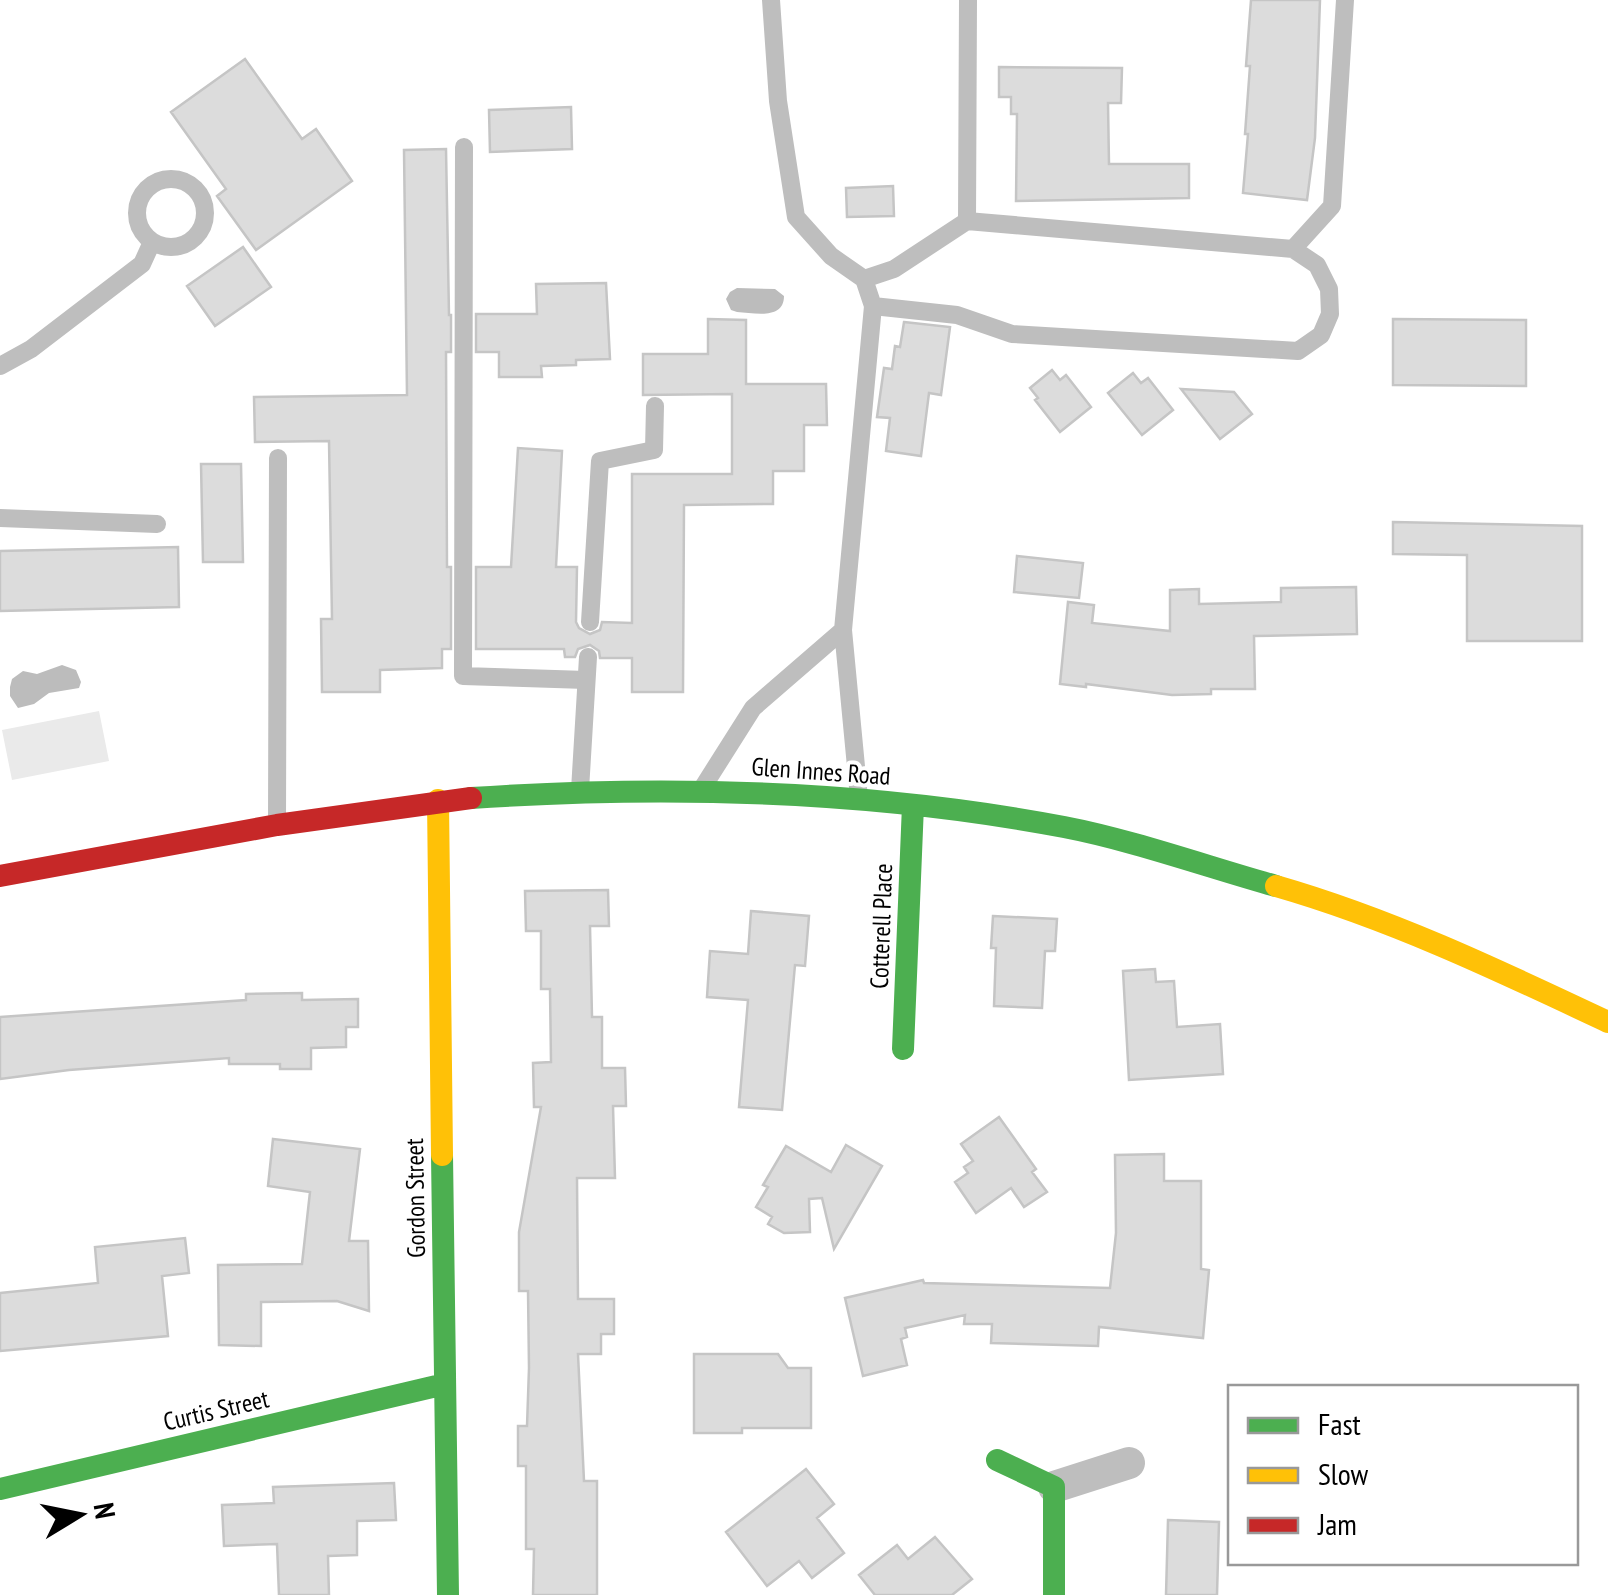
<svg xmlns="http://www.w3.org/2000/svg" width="1608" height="1595" font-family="'PT Sans Narrow',sans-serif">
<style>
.green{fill:#eaeaea}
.water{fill:#bcbcbc}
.building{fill:#dcdcdc;stroke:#c5c5c5;stroke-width:2.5}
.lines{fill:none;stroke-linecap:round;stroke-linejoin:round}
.lane{stroke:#bebebe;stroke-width:18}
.street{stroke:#bebebe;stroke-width:32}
.fast{stroke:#4caf50;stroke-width:22}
.slow{stroke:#ffc107;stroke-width:22}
.jam{stroke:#c62828;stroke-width:22}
.labels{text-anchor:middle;stroke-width:8;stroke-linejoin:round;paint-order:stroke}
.street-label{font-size:25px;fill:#000;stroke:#fff}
</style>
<rect width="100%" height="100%" fill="#fff"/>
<path class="green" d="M99 711 109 761 12 780 2 730Z"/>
<path class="water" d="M737 288 775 289 784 296C784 320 755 313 737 312L731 310 726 299 730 292Z
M62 665 76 670 81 682 79 688 49 693 34 704 18 708 10 696V687L12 679 23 671 37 674Z"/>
<path class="building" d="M1251 0H1320L1315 138 1307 200 1243 193 1248 134H1245L1250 66H1246Z
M245 59 302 139 316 129 352 181 256 250 217 196 226 189 171 112Z
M999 67 1122 68 1121 103H1108L1109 164H1189V198L1016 201 1017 114H1011V97H999Z
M571 107 572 149 490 152 489 110Z
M446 149 449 315H451V352H446L447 567H451V649H442V668L380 670V692H322L321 619H332L329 441 255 442 254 397 407 395 404 150Z
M893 186 894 216 847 217 846 188Z
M243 247 271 287 215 326 187 286Z
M606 283 610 359 576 360V365L541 366 542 377H499V352H476V314H537L536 284Z
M708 319 746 320V384H826L827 425H804V471H773V504L684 505 683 692H632V658H600L599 651 590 645 578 649 575 657H565L564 649H476V567H511L518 448 562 451 556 567H577L576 622 579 628 590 634 600 630 602 622 632 623V474H732V394L643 395V354H708Z
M1393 319 1526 320V386L1393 385Z
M904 322 950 327 941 395 929 393 921 456 886 451 890 418 877 417 884 368 892 369 895 346 900 347Z
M1052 370 1060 380 1066 375 1091 407 1060 432 1035 400 1038 398 1030 388Z
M1133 373 1141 383 1148 378 1173 410 1142 435 1108 393Z
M1181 389 1234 392 1252 414 1220 439Z
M201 464H241L243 562H203Z
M1393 522 1582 526V641H1467V555L1393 554Z
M178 547 179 607 0 611V551Z
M1017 556 1083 563 1079 598 1014 592Z
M1356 587 1357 634 1254 636 1255 689H1211V694L1172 695 1086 684V687L1060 684 1068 602 1094 605 1092 623 1170 631V590L1199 589V604L1281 602V588Z
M608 890 609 926H590L592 1017H602V1068H625L626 1106H613L615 1178H577L578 1299H614V1334H601V1354H578L584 1481H597V1595H533L534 1549H526V1466H518V1426H527L529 1368 528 1291H519V1232L541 1107H534L533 1063 551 1062 550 989H541V931H526L525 891Z
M751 911 809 916 805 966 795 965 782 1110 739 1107 748 1000 707 997 710 951 748 954Z
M993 916 1057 919 1055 951H1045L1042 1008 994 1006 996 948H991Z
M1155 969 1156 982 1174 981 1177 1027 1220 1024 1223 1074 1129 1080 1123 971Z
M302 993V1000L358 999V1027H346V1047L311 1048V1069H280V1064H229V1058L69 1070 0 1079V1017L246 1000V994Z
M999 1117 1036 1169 1032 1172 1047 1192 1024 1207 1011 1188 976 1213 955 1182 968 1173 964 1167 973 1161 961 1144Z
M273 1139 360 1149 349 1241H368L369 1311 337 1301 261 1302V1346L219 1345 218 1265 302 1264 310 1192 268 1186Z
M846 1145 882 1166 834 1249 822 1198 809 1199 810 1232 784 1233 768 1224 772 1217 756 1207 768 1187 763 1185 786 1146 831 1172Z
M1164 1154V1181H1201V1269L1209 1270 1203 1338 1099 1327 1098 1346 991 1343 992 1324H964L965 1315 905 1328 907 1337 901 1339 907 1365 863 1376 845 1298 923 1280 924 1283 1110 1288 1116 1233 1115 1155Z
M185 1238 189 1273 162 1276 168 1336 0 1351V1293L98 1283 95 1247Z
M694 1354H778L788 1368H811V1428H742V1433H694Z
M806 1469 834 1504 817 1518 844 1553 812 1578 799 1561 767 1586 726 1532Z
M394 1483 396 1520 357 1521V1555L328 1556 329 1595H279L277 1544 224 1546 222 1505 274 1503 273 1487Z
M1168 1520 1219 1522 1217 1595H1166Z
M935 1537 972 1579 952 1595H875L859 1575 897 1545 908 1559Z"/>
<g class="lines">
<path class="lane" d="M771 0 778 101 796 217 831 256 864 279 873 306 843 630 859 798
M464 147 463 676 586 680
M137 213a34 34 0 1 1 68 0a34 34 0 1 1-68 0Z
M967 221 1293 249
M864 279 894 269 967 221 968 0
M873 306 957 315 1012 334 1298 351 1321 335 1330 314 1329 289 1317 265 1293 249 1332 206 1345 0
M0 366 31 349 142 264 152 242
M0 518 157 524
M590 622 600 461 654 450 655 406
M703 787 753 708 843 630
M580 790 588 657
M277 824 278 458"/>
<path class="street" d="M1054 1487 1129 1463"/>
<path class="fast" d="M471 798C667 785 869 790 1064 827 1132 840 1208 867 1276 886
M903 1049 913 805
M442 1155 448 1595
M997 1460 1054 1487V1595
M0 1489 445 1384"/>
<path class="slow" d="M438 800 442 1155
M1276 886C1391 919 1500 971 1608 1022"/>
<path class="jam" d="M0 876 277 825 471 798"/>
</g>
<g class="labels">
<g class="street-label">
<text transform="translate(821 771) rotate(4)" y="9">Glen Innes Road</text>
<text transform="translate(881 926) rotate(-88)" y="9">Cotterell Place</text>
<text transform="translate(415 1198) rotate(-91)" y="9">Gordon Street</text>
<text transform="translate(216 1410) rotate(-13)" y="9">Curtis Street</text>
</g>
</g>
<rect x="1228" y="1385" width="350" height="180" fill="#ffffff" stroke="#999999" stroke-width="2.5"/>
<rect x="1248" y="1418" width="50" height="15" fill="#4caf50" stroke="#999999" stroke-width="2.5"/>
<text x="1318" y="1435" font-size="30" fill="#000000">Fast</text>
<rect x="1248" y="1468" width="50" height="15" fill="#ffc107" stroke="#999999" stroke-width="2.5"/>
<text x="1318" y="1485" font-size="30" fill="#000000">Slow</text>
<rect x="1248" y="1518" width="50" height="15" fill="#c62828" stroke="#999999" stroke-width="2.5"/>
<text x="1318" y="1535" font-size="30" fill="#000000">Jam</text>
<g transform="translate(80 1515) rotate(80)" stroke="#ffffff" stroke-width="8" paint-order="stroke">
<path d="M0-8L18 38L0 25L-18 38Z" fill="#000000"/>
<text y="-15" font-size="28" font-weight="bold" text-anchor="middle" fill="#000000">N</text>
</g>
</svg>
